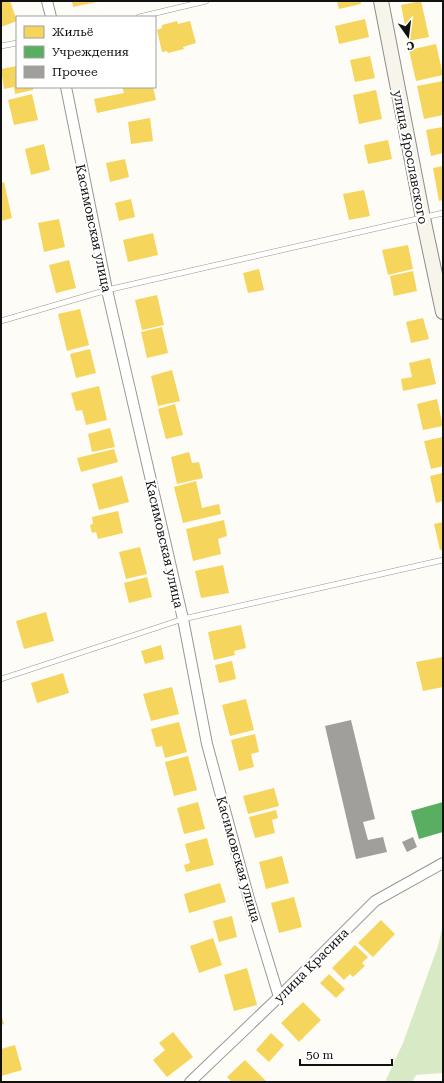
<svg xmlns="http://www.w3.org/2000/svg" width="444" height="1083" font-family="'Roboto Serif',serif">
<style>
.forest{fill:#d8eac5}
.homes{fill:#f6d55c}
.public{fill:#5aae61}
.building{fill:#a19f9c}
.lines{fill:none;stroke-linecap:round;stroke-linejoin:round}
.lane-casing{stroke:#979795;stroke-width:6}
.street-casing{stroke:#979795;stroke-width:12}
.secondary-casing{stroke:#8e8d8b;stroke-width:16}
.lane{stroke:#fffffe;stroke-width:5}
.street{stroke:#fffffe;stroke-width:10}
.secondary{stroke:#f6f4eb;stroke-width:14}
.labels{text-anchor:middle;stroke-width:4;stroke-linejoin:round;paint-order:stroke}
.street-label{font-size:13px;fill:#111;stroke:#fff}
</style>
<rect width="100%" height="100%" fill="#fdfcf7"/>
<path class="forest" d="M443 925V1073L416 1075 412 1082H385L403 1043 438 946Z"/>
<path class="homes" d="M3 1H10L17 21 1 27V2Z
M72 1H97V2L73 7Z
M337 1H360L361 4 339 9Z
M421 1 429 37 408 41 401 5Z
M365 19 369 37 339 44 335 26Z
M177 21 178 24 190 21 196 43 183 47 184 49 168 53 167 51 162 52 157 30 162 28V25Z
M436 44 443 75 416 81 409 50Z
M370 56 375 78 355 82 350 60Z
M17 66V87H33V90L15 94 14 87 4 89 1 69Z
M443 81V115L424 119 417 86Z
M122 87H153L156 100 97 113 94 99 124 93Z
M376 90 382 119 359 124 353 95Z
M32 94 38 120 14 125 8 100Z
M150 118 153 141 131 144 128 122Z
M443 127V153L431 156 426 130Z
M388 140 392 159 368 164 364 145Z
M44 144 50 170 31 175 25 149Z
M125 159 129 177 110 182 106 163Z
M443 166V200L439 201 433 168Z
M4 182 12 218 1 221V183Z
M364 190 370 216 349 220 343 194Z
M131 199 135 217 119 221 115 203Z
M59 219 65 247 44 252 38 223Z
M153 233 158 255 128 262 123 240Z
M408 245 413 269 388 275 382 250Z
M69 260 76 288 56 293 49 265Z
M259 269 264 290 248 293 243 273Z
M413 271 417 291 394 296 390 276Z
M157 295 164 325 142 330 135 300Z
M80 309 89 345 67 351 58 314Z
M423 318 429 339 411 343 406 322Z
M162 327 168 353 147 358 141 332Z
M90 349 96 373 76 378 70 354Z
M430 358 436 384 403 391 401 379 412 377 409 363Z
M172 370 180 401 158 406 151 376Z
M99 386 107 420 86 425 82 410 76 411 71 393Z
M437 399 443 426 423 430 417 404Z
M175 404 183 435 166 439 158 409Z
M110 428 115 447 92 452 88 434Z
M443 437V466L431 469 424 441Z
M114 449 118 462 81 472 77 458Z
M189 452 192 463 199 462 203 478 177 484 171 457Z
M443 473V501L436 503 430 476Z
M122 476 129 502 99 510 92 484Z
M196 481 202 508 219 504 221 514 183 523 174 487Z
M118 511 123 533 98 539 96 532 92 533 90 525 93 524 92 517Z
M224 520 227 536 218 539 221 554 193 561 186 529Z
M443 522V549L440 550 434 524Z
M140 547 147 574 126 579 119 552Z
M223 565 229 593 201 598 195 571Z
M147 577 152 597 129 603 124 583Z
M46 612 54 641 24 649 16 621Z
M241 625 246 648 234 651 235 655 214 660 208 632Z
M161 645 164 659 145 664 141 651Z
M443 657V687L423 691 416 662Z
M232 661 236 679 219 683 215 665Z
M63 673 69 693 37 703 31 683Z
M172 687 179 714 151 721 143 694Z
M246 699 254 730 230 736 222 705Z
M179 722 187 752 165 758 162 746 156 747 151 729Z
M255 734 259 752 251 754 254 767 239 771 231 740Z
M188 756 197 790 174 796 165 762Z
M274 788 279 806 248 814 243 796Z
M198 802 205 829 184 834 177 808Z
M276 810 278 818 272 820 275 833 255 838 249 817Z
M207 838 214 865 186 872 184 865 190 863 185 844Z
M282 856 289 883 266 889 259 862Z
M220 883 226 902 189 913 184 894Z
M294 897 302 927 279 933 271 903Z
M232 916 237 937 219 942 213 921Z
M381 920 395 934 373 957 358 943Z
M213 938 222 965 199 973 190 946Z
M355 945 368 957 362 963 365 966 353 977 350 974 344 980 332 968Z
M247 968 257 1005 234 1011 224 975Z
M329 974 345 989 336 998 320 983Z
M303 1002 321 1020 299 1042 281 1023Z
M1 1014 4 1024 1 1025Z
M173 1032 193 1057 167 1077 153 1060 165 1050 159 1043Z
M271 1033 284 1045 269 1062 256 1050Z
M15 1045 22 1070 1 1076V1049Z
M245 1060 267 1082H232L227 1077Z"/>
<path class="public" d="M443 802V832L419 839 411 811Z"/>
<path class="building" d="M351 720 375 819 363 822 368 840 383 837 387 852 356 859 325 726Z
M413 837 417 847 407 852 402 842Z"/>
<g class="lines">
<defs>
<path id="lane" d="M139 17 206 1
M1 46 17 43
M1 321 107 290 443 213
M1 679 183 619 443 560"/>
<path id="street" d="M47 1 51 17
M66 87 107 290 183 619 207 744 249 899 279 997
M190 1082 279 997 375 901 443 863"/>
<path id="secondary" d="M381 1 423 218 443 312"/>
</defs>
<use href="#lane" class="lane-casing"/>
<use href="#street" class="street-casing"/>
<use href="#secondary" class="secondary-casing"/>
<use href="#lane" class="lane"/>
<use href="#street" class="street"/>
<use href="#secondary" class="secondary"/>
</g>
<g class="labels">
<g class="street-label">
<text transform="translate(411 157) rotate(79)" y="5">улица Ярославского</text>
<text transform="translate(94 228) rotate(78)" y="5">Касимовская улица</text>
<text transform="translate(165 544) rotate(77)" y="5">Касимовская улица</text>
<text transform="translate(239 859) rotate(74)" y="5">Касимовская улица</text>
<text transform="translate(311 965) rotate(-45)" y="5">улица Красина</text>
</g>
</g>
<rect width="444" height="1083" fill="none" stroke="#111111" stroke-width="4"/>
<rect x="16" y="16" width="140" height="72" fill="#ffffff" stroke="#a0a0a0"/>
<rect x="24" y="26" width="20" height="12" fill="#f6d55c" stroke="#a0a0a0"/>
<text x="52" y="36" font-size="12" fill="#111111">Жильё</text>
<rect x="24" y="46" width="20" height="12" fill="#5aae61" stroke="#a0a0a0"/>
<text x="52" y="56" font-size="12" fill="#111111">Учреждения</text>
<rect x="24" y="66" width="20" height="12" fill="#a19f9c" stroke="#a0a0a0"/>
<text x="52" y="76" font-size="12" fill="#111111">Прочее</text>
<g transform="translate(408 36) rotate(166)" stroke="#ffffff" stroke-width="3" paint-order="stroke">
<path d="M0-3L7 15L0 10L-7 15Z" fill="#111111"/>
<text y="-6" font-size="11" font-weight="bold" text-anchor="middle" fill="#111111">С</text>
</g>
<path d="M300 1059v6h92v-6" fill="none" stroke="#111111" stroke-width="2"/>
<text x="306" y="1059" font-size="12" fill="#111111" stroke="#ffffff" stroke-width="3" paint-order="stroke">50 m</text>
</svg>
